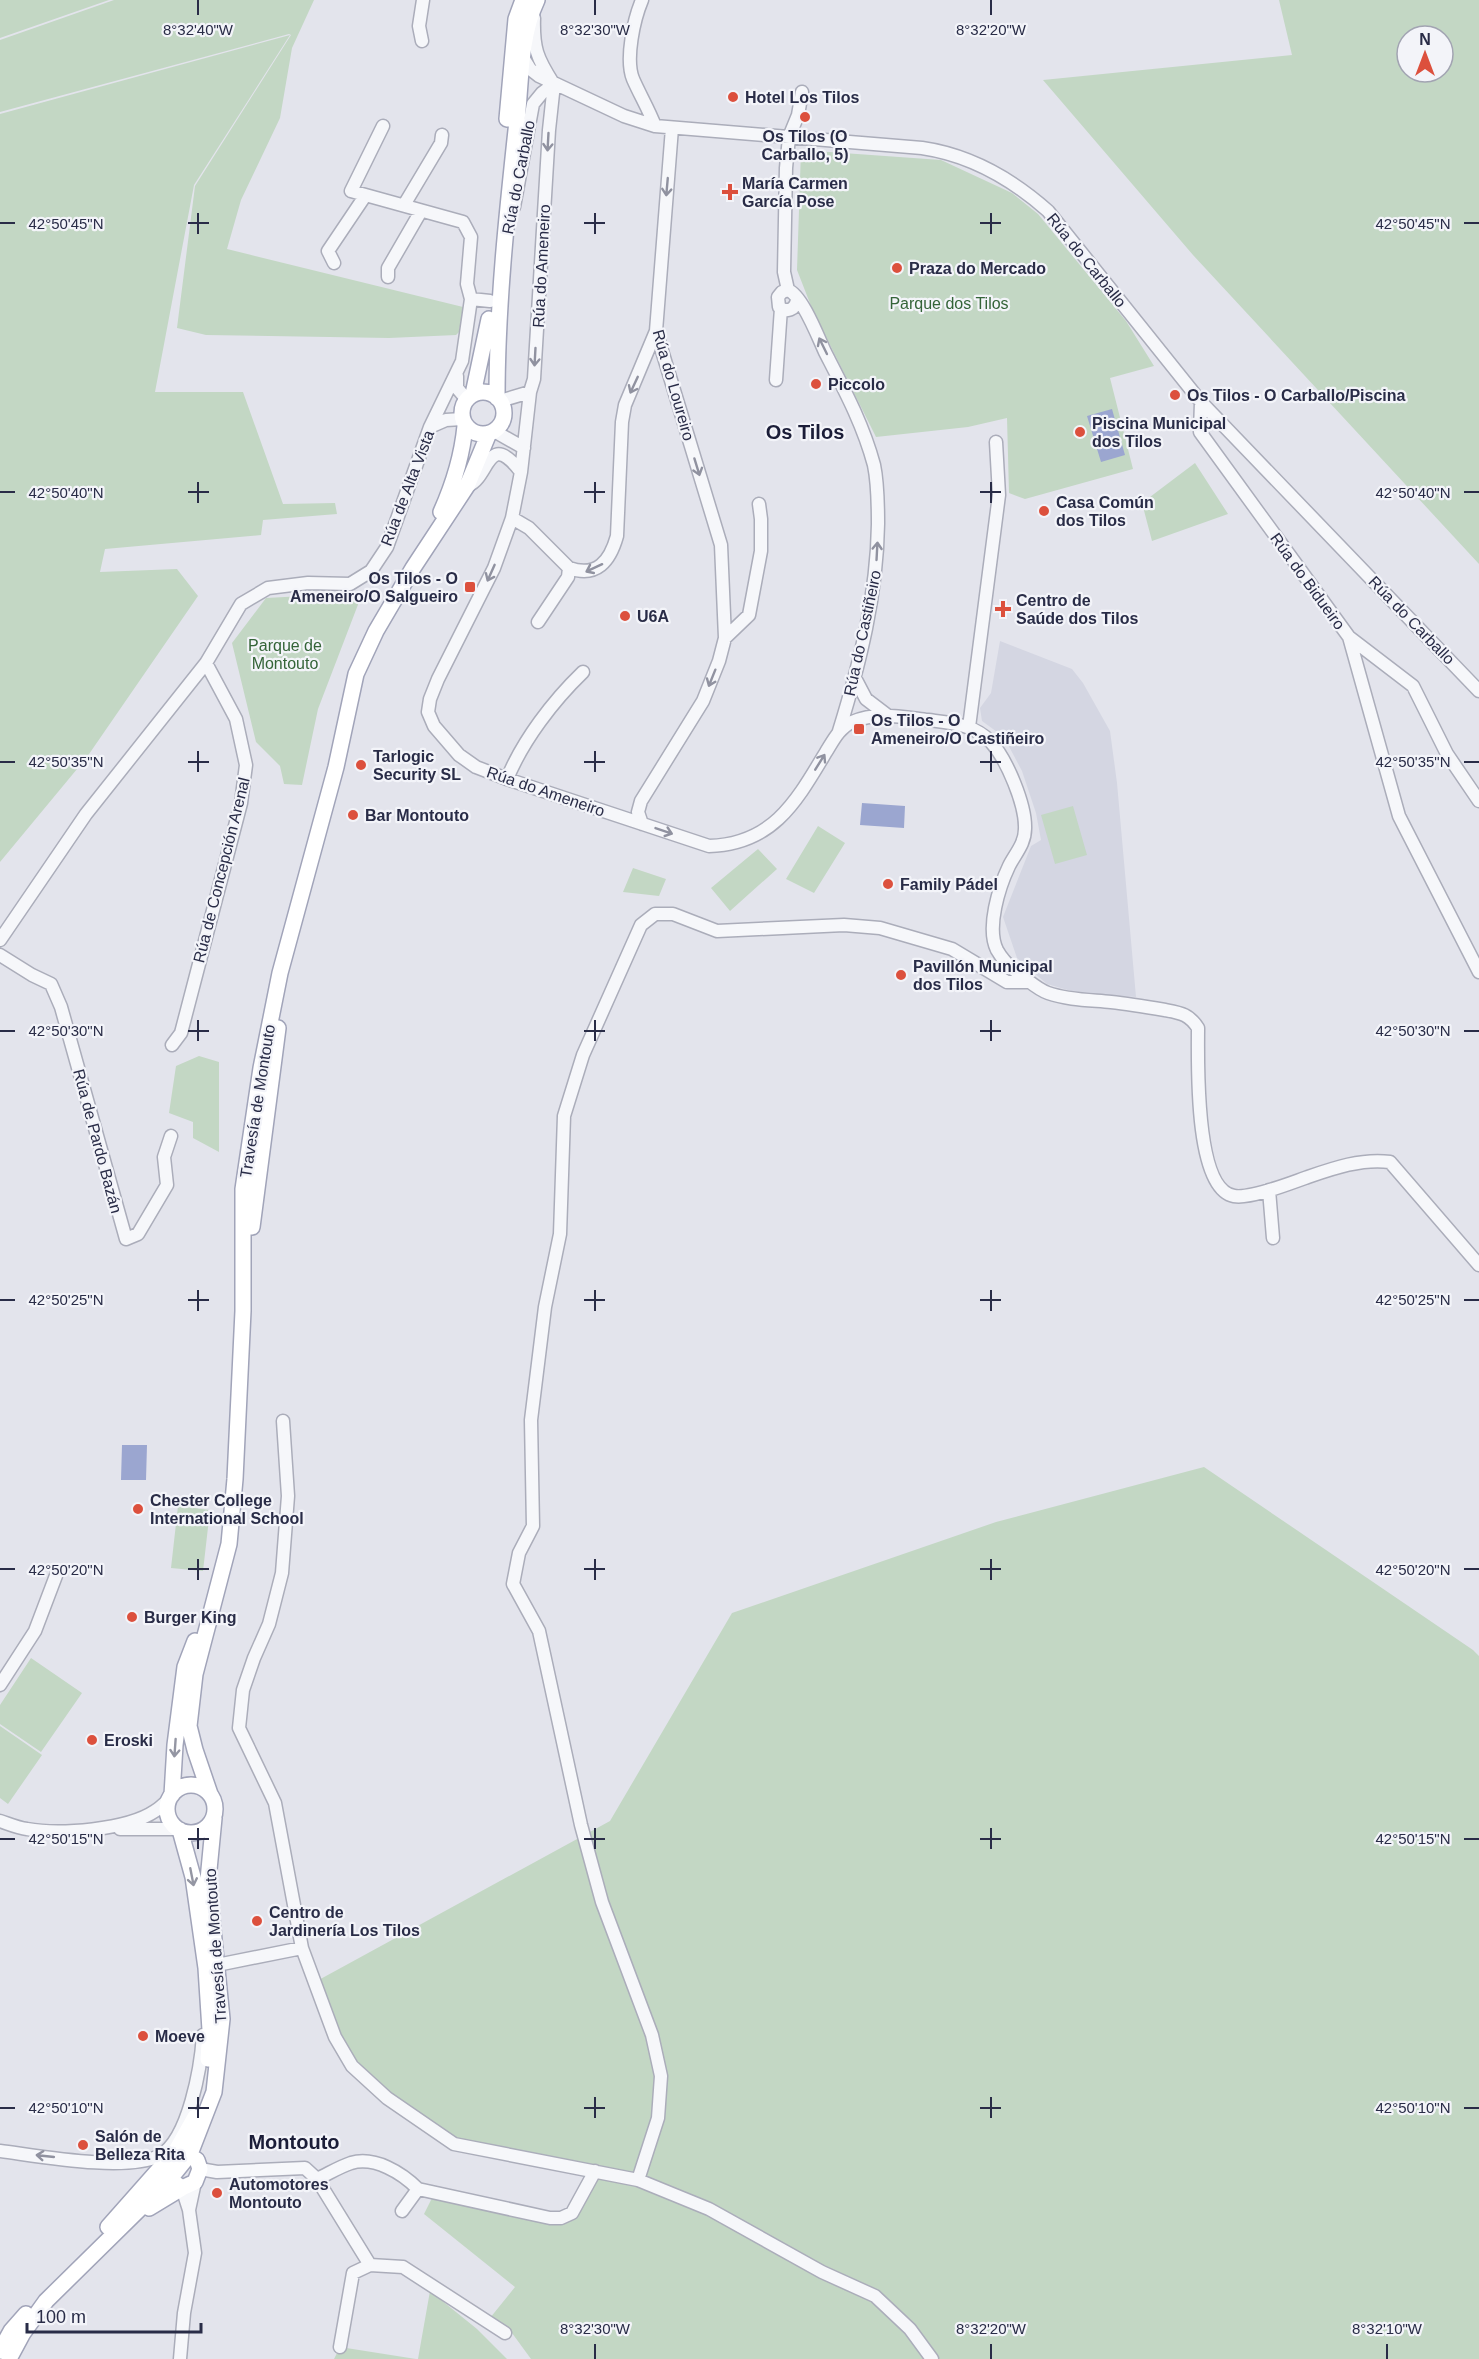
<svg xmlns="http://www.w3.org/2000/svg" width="1479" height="2359" font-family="Arial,sans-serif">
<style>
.built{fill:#d4d6e2}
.green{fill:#c3d7c4;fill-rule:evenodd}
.water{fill:#9ba6d0}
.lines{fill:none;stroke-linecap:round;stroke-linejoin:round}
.minor-casing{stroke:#abadba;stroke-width:15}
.major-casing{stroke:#a1a4b9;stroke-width:18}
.minor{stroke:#f6f7fa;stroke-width:12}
.major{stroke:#fff;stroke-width:15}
.oneway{stroke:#9092a0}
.oneway2{stroke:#9496a3}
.ticks{fill:none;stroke:#292c47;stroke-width:2}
.poi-dot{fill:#dc503d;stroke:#f3f4f9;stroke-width:2}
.labels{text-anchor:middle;stroke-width:4.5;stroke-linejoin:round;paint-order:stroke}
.poi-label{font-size:16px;font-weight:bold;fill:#292c47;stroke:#f3f4f9;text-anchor:start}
.street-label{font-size:16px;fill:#292c47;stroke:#f3f4f9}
.park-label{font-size:16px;fill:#346438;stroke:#f3f4f9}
.quarter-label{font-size:20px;font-weight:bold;fill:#1b1d38;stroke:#f3f4f9}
.ticks-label{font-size:15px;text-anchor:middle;fill:#292c47;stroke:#f3f4f9;stroke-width:4.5;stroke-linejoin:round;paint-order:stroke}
</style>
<rect width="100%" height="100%" fill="#e3e4ec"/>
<path class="built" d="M1000 641 1072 669 1083 683 1110 731 1117 783 1136 997 1078 993 1047 984 1017 958 1003 917 1031 846 1041 840 1036 813 1022 771 1004 737 982 721 980 708 991 693Z"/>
<path class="green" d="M0 0H109L0 38Z
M114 0H314L292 48 280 118 241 200 227 249 463 307 459 332 456 335 389 338 206 335 177 328 195 186 291 35 289 34 0 112V40Z
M1279 0H1479V564L1193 255 1043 80 1292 55ZM1407 36H1443V72H1407Z
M290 35 194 185 155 392H243L283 504 335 503 337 514 263 520 261 535 105 549 100 572 177 569 198 596 87 757 0 862V114Z
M801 150 941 160 1012 193 1038 214 1126 321 1154 366 1110 378 1133 469 1025 499 1009 493 1007 418 968 427 876 437 813 311 797 270Z
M1195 463 1228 514 1152 541 1142 503Z
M341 594 359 602 318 709 302 785 284 784 280 766 256 742 232 643 266 598Z
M1073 806 1087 855 1055 864 1041 815Z
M818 826 845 843 814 893 786 879Z
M758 849 777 869 730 911 711 888Z
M633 868 666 879 659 896 623 892Z
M199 1056 219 1062V1152L193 1138V1122L169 1113 176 1066Z
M1204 1467 1473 1650 1479 1656V2359H531L512 2333 490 2318 515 2287 424 2214 432 2198 574 2216 597 2178 452 2139 388 2092 354 2061 342 2043 315 1982 610 1821 732 1613 996 1522Z
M178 1506 210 1510 203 1571 171 1568Z
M31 1658 82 1693 41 1752 0 1724V1705Z
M0 1726 42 1755 8 1804 0 1798Z
M430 2291 477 2329 507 2359H418Z
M340 2347 416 2359H334Z"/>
<path class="water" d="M1112 409 1125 455 1101 462 1087 416Z
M862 803 905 806 904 828 860 825Z
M122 1445H147L146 1480H121Z"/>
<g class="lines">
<defs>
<path id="minor" d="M642 0C634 19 625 59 633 79 640 95 649 110 655 126
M534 18C533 48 537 58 553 83
M422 41 419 26 423 0
M522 56 530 69 539 76 624 116 655 126 922 148C970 155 1012 179 1048 211L1201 402 1479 691
M554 84 549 130 534 379 530 392 521 472 512 518 494 568 438 679 430 699 428 712 434 726 459 755 476 767 507 779 709 846C773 844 796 802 826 752 833 741 839 728 852 722 876 711 903 717 928 720 951 723 974 724 991 742 1007 760 1026 805 1025 829 1025 844 1015 854 1009 866 999 887 986 928 997 950 1003 961 1012 969 1022 976 1030 982 1039 990 1048 993 1068 1000 1091 1000 1111 1002 1129 1004 1147 1007 1165 1010 1181 1013 1189 1014 1198 1028 1198 1060 1194 1189 1234 1196 1250 1199 1288 1184 1305 1178 1331 1169 1361 1158 1390 1162L1479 1265
M802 92 798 115 789 137 786 168 784 272 788 290C802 295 818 337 825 352 844 389 863 424 874 465 878 484 878 505 878 524 877 595 860 663 839 731
M383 126 351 191 463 222 471 237 467 284 471 299 490 301
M404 205 441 143 442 135
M514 207 533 104 542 93 554 84
M334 263 328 251 365 196
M388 277V268L421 211
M788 290 782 292 778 297 779 307C787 313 795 310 797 300
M457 376V388L463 395 469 397
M776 380 781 308
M500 401 530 392
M1201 402 1200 432 1349 637 1399 816 1479 972
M430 427 446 420 462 419
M494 431 524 448
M469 485C489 477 488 429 521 472
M512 518 529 528 569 568 568 577 538 622
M569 568C597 578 610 561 617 536L622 422 625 405 656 331
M1349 637 1413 686 1447 754 1479 801
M725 638 749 615 761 551V519L759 504
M855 678 866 699 887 715
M969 727 999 495 996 442
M507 779C523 740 553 701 583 672
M642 824 638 812 641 801 703 701 719 661 725 638 721 545 656 331 672 128
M0 940 86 814 206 663 241 604 268 588 308 583 350 584 371 571 387 547 430 427 462 361 471 299
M0 955 32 975 51 984 61 1007 126 1239 138 1234 167 1185 164 1157 171 1136
M172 1045 181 1033 241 803 246 765 236 719 206 663
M1269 1190 1273 1238
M283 1421 288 1496 282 1573 269 1624 254 1658 243 1690 239 1728 275 1803 302 1948 335 2037 352 2066 387 2098 454 2144 638 2180 709 2209 822 2272 875 2296 910 2329 932 2359
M0 1685 35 1631 57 1573
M0 1821C9 1824 18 1828 27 1829 59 1835 127 1830 155 1811 160 1808 165 1803 169 1799
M120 1829H177
M217 1965 302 1948
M0 2151C39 2156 125 2172 159 2156 189 2140 201 2066 203 2035
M200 2169 217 2172 305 2168 317 2179 370 2265 403 2267 505 2333
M317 2179C328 2174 339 2167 351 2163 375 2156 402 2173 418 2189L550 2218H561L572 2213 595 2171
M638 2180 658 2118 661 2076 652 2035 602 1902 581 1825 539 1631 513 1584 519 1553 533 1526 531 1420 545 1307 560 1234 564 1116 583 1055 641 925 655 914H673L717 931 844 925 880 928 952 949 1007 982H1030
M182 2188 189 2210 195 2182
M402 2211 418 2189
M340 2347 353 2273 370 2265
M180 2359 184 2313 195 2253 189 2210"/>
<path id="major" d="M507 119 516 19 523 0
M462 413a21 21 0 1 1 42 0a21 21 0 1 1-42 0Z
M473 394 489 319
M497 398C497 305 507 213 517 121 521 82 520 36 537 0
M441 512C454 483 462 457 465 426
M252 1227 278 1028
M167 1809a24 24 0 1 1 48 0a24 24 0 1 1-48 0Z
M210 1794 195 1750 189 1726 195 1674 229 1544 235 1479 243 1311V1189L261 1068 280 973 336 767 356 674 376 631 413 568 467 486 489 433
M172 1795 175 1745 185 1667 195 1641
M180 1830 193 1877 206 1968 210 2030 208 2059
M162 2174 182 2188 195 2182 200 2169 197 2160 181 2151
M149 2208 182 2188
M108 2227 177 2149 195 2117
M0 2351 11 2331 26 2314
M9 2359 23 2333 46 2301 169 2180 190 2154 214 2092 222 2019 208 1880 214 1818"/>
</defs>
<use href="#minor" class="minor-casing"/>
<use href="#major" class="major-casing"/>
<use href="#minor" class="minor"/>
<use href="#major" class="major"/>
</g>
<defs><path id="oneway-shaft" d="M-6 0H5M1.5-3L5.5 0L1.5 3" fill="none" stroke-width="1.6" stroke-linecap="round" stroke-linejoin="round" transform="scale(1.5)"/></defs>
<g class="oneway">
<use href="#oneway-shaft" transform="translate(548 142) rotate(93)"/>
<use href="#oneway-shaft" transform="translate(667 187) rotate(95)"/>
<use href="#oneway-shaft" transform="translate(823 346) rotate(-116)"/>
<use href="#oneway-shaft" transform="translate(535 357) rotate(93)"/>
<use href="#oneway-shaft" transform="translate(634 385) rotate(115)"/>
<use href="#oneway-shaft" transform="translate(697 467) rotate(73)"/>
<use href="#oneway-shaft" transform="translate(877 551) rotate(-87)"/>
<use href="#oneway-shaft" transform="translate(594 568) rotate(155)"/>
<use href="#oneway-shaft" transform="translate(491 573) rotate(114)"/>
<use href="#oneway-shaft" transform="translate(712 678) rotate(112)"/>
<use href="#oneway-shaft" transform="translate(820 762) rotate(-58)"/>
<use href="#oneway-shaft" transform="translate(664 831) rotate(19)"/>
<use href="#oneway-shaft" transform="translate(45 2156) rotate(-174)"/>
</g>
<g class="oneway2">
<use href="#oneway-shaft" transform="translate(175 1748) rotate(94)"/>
<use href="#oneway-shaft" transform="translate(192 1877) rotate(79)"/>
</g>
<path class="ticks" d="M198 0V15M595 0V15M991 0V15M198 213V234M595 213V234M991 213V234M0 223H15M188 223H209M584 223H605M980 223H1001M1464 223H1479M198 482V503M595 482V503M991 482V503M0 492H15M188 492H209M584 492H605M980 492H1001M1464 492H1479M198 751V772M595 751V772M991 751V772M0 762H15M188 762H209M584 762H605M980 762H1001M1464 762H1479M198 1020V1041M595 1020V1041M991 1020V1041M0 1031H15M188 1031H209M584 1031H605M980 1031H1001M1464 1031H1479M198 1290V1311M595 1290V1311M991 1290V1311M0 1300H15M188 1300H209M584 1300H605M980 1300H1001M1464 1300H1479M198 1559V1580M595 1559V1580M991 1559V1580M0 1569H15M188 1569H209M584 1569H605M980 1569H1001M1464 1569H1479M198 1828V1849M595 1828V1849M991 1828V1849M0 1839H15M188 1839H209M584 1839H605M980 1839H1001M1464 1839H1479M198 2097V2118M595 2097V2118M991 2097V2118M0 2108H15M188 2108H209M584 2108H605M980 2108H1001M1464 2108H1479M595 2344V2359M991 2344V2359M1387 2344V2359"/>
<g class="poi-dot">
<circle cx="733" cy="97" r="6"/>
<circle cx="805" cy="117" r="6"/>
<path d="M727 183h6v6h6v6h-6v6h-6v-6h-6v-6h6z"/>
<circle cx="897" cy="268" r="6"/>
<circle cx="816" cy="384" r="6"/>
<circle cx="1175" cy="395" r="6"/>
<circle cx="1080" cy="432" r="6"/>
<circle cx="1044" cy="511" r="6"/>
<rect x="464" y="581" width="12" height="12" rx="3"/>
<path d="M1000 600h6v6h6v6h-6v6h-6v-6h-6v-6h6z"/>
<circle cx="625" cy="616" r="6"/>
<rect x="853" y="723" width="12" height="12" rx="3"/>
<circle cx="361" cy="765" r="6"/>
<circle cx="353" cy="815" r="6"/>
<circle cx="888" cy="884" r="6"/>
<circle cx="901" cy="975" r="6"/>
<circle cx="138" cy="1509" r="6"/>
<circle cx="132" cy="1617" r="6"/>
<circle cx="92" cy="1740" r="6"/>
<circle cx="257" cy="1921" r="6"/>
<circle cx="143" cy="2036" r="6"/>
<circle cx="83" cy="2145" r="6"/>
<circle cx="217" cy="2193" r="6"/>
</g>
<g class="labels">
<g class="poi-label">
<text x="745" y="103">Hotel Los Tilos</text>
<text x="805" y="142" text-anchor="middle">Os Tilos (O<tspan x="805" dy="18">Carballo, 5)</tspan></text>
<text x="742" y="189">María Carmen<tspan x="742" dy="18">García Pose</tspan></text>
<text x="909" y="274">Praza do Mercado</text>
<text x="828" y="390">Piccolo</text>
<text x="1187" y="401">Os Tilos - O Carballo/Piscina</text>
<text x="1092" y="429">Piscina Municipal<tspan x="1092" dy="18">dos Tilos</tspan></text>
<text x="1056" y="508">Casa Común<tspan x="1056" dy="18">dos Tilos</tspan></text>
<text x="458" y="584" text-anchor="end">Os Tilos - O<tspan x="458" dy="18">Ameneiro/O Salgueiro</tspan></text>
<text x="1016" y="606">Centro de<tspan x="1016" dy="18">Saúde dos Tilos</tspan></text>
<text x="637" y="622">U6A</text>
<text x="871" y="726">Os Tilos - O<tspan x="871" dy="18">Ameneiro/O Castiñeiro</tspan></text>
<text x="373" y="762">Tarlogic<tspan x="373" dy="18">Security SL</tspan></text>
<text x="365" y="821">Bar Montouto</text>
<text x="900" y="890">Family Pádel</text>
<text x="913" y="972">Pavillón Municipal<tspan x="913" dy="18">dos Tilos</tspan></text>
<text x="150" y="1506">Chester College<tspan x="150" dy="18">International School</tspan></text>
<text x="144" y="1623">Burger King</text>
<text x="104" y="1746">Eroski</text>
<text x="269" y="1918">Centro de<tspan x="269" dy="18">Jardinería Los Tilos</tspan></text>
<text x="155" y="2042">Moeve</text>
<text x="95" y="2142">Salón de<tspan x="95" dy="18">Belleza Rita</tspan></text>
<text x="229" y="2190">Automotores<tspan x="229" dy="18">Montouto</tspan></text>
</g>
<g class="street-label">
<text transform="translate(518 177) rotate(-79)" y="6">Rúa do Carballo</text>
<text transform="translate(1087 260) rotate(51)" y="6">Rúa do Carballo</text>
<text transform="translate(541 266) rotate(-87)" y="6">Rúa do Ameneiro</text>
<text transform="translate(674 385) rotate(74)" y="6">Rúa do Loureiro</text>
<text transform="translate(407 488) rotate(-69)" y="6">Rúa de Alta Vista</text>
<text transform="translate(1308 581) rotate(54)" y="6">Rúa do Bidueiro</text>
<text transform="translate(1412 620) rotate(46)" y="6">Rúa do Carballo</text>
<text transform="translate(862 633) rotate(-78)" y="6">Rúa do Castiñeiro</text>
<text transform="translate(546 791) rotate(19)" y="6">Rúa do Ameneiro</text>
<text transform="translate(221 870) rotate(-76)" y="6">Rúa de Concepción Arenal</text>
<text transform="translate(257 1101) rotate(-81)" y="6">Travesía de Montouto</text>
<text transform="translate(98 1141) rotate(75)" y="6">Rúa de Pardo Bazán</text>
<text transform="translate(215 1946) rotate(-94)" y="6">Travesía de Montouto</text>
</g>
<g class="park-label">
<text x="949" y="309">Parque dos Tilos</text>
<text x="285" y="651">Parque de<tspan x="285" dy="18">Montouto</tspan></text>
</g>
<g class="quarter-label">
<text x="805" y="439">Os Tilos</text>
<text x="294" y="2149">Montouto</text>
</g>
</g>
<g class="ticks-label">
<text x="198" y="35">8°32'40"W</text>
<text x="595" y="35">8°32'30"W</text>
<text x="991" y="35">8°32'20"W</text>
<text x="66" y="229">42°50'45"N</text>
<text x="1413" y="229">42°50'45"N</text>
<text x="66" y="498">42°50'40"N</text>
<text x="1413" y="498">42°50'40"N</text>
<text x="66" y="767">42°50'35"N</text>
<text x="1413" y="767">42°50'35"N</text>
<text x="66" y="1036">42°50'30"N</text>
<text x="1413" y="1036">42°50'30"N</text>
<text x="66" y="1305">42°50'25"N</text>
<text x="1413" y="1305">42°50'25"N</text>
<text x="66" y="1575">42°50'20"N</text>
<text x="1413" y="1575">42°50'20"N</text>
<text x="66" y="1844">42°50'15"N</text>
<text x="1413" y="1844">42°50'15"N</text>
<text x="66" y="2113">42°50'10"N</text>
<text x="1413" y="2113">42°50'10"N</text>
<text x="595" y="2334">8°32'30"W</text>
<text x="991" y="2334">8°32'20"W</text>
<text x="1387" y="2334">8°32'10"W</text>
</g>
<g transform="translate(1425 54)"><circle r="28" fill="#f3f4f9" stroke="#a2a4b2" stroke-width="1.5"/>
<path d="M0-4.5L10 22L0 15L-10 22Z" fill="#dc503d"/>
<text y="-9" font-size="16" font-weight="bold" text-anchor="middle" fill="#292c47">N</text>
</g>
<path d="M27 2323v9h174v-9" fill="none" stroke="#292c47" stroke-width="3"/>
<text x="36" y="2323" font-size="18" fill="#292c47" stroke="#f3f4f9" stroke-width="4.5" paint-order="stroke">100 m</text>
</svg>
